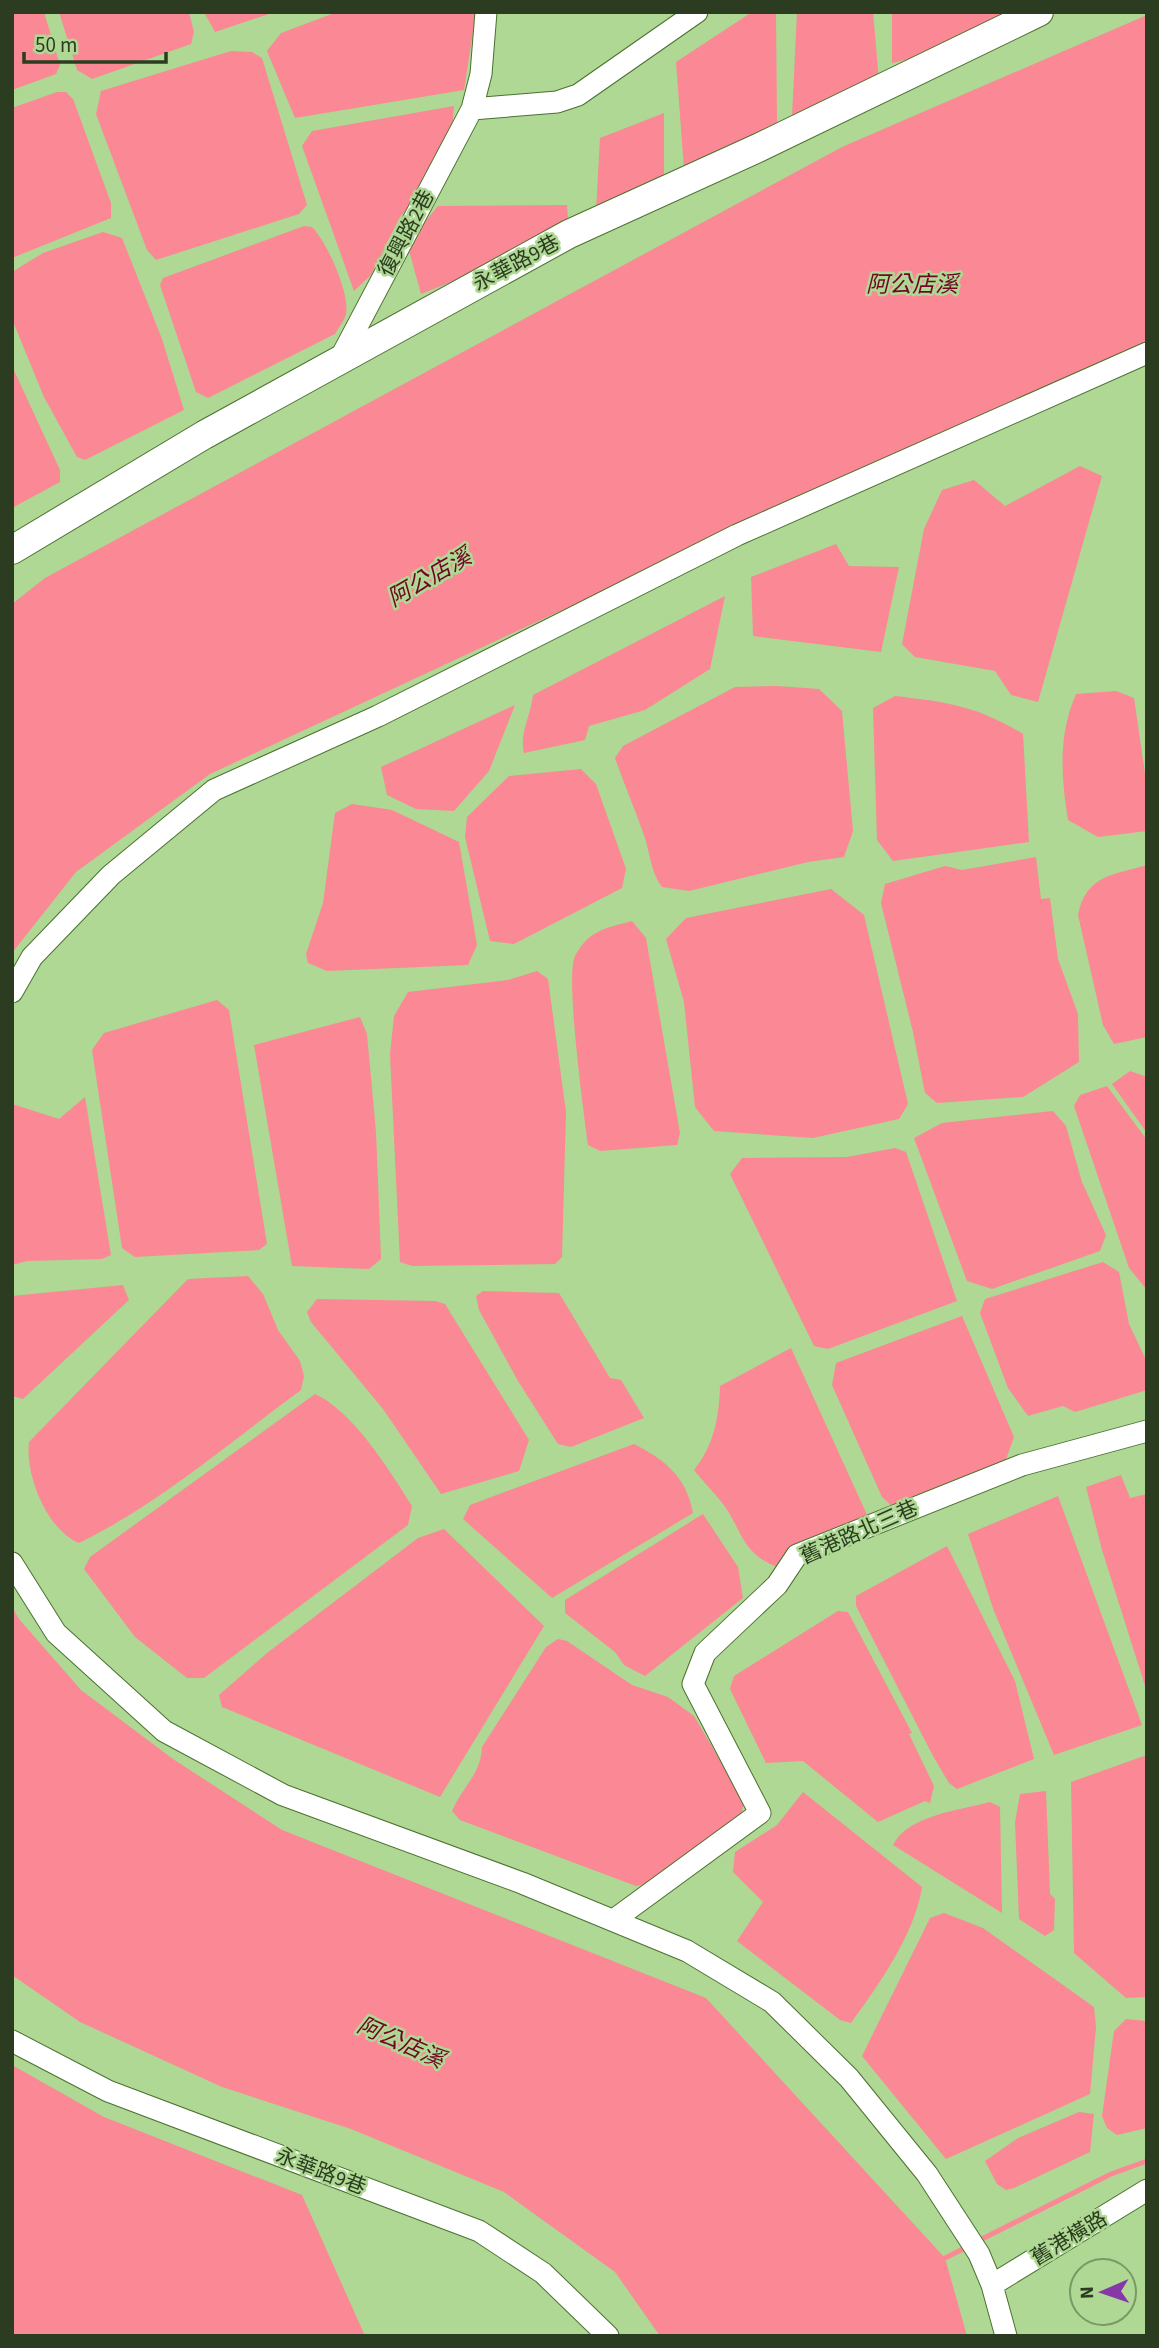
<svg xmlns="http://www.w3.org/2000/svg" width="1159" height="2348" font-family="'Source Sans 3','Noto Sans TC',sans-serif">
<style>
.water{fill:#fb8895}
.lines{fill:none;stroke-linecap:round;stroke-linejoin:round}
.stream{stroke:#fb8895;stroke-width:5}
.street-casing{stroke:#4b7130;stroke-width:23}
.secondary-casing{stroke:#4b7130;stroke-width:30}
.street{stroke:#fff;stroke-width:21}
.secondary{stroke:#fff;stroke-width:28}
.labels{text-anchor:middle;stroke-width:5;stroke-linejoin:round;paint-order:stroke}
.street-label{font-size:21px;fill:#2b3c20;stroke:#aed893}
.water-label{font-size:23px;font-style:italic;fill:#710625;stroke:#aed893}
</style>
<rect width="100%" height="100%" fill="#aed893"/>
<path class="water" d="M12 12H44L60 65 56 74 12 90Z
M59 12H189L194 32 191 44 92 79 77 70Z
M204 12H275L215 32Z
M337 12H476L464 90 295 118 267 51 281 33Z
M752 12H776L777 124 684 169 676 62Z
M797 12H873L879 81 792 116Z
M892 12H1015L927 55 892 63Z
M1147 15V345L706 543 210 774 76 872 12 953V604L45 578 842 147Z
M231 51 252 52 262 58 307 205 299 214 156 260 147 250 96 114 101 91Z
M57 92H66L73 99 111 203V218L12 258V108Z
M454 106 452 130 424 189 400 217 371 275 354 291 302 146 312 131Z
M664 113V180L596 211 600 138Z
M567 205 569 234 421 294 407 243 438 206Z
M304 226 312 227C327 242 350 293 346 314 345 320 338 328 335 334L208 398 196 392 160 285 163 278Z
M103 232 122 238 162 339 184 410 85 460 77 457 44 397 12 319V272L43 253Z
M12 366 60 470V482L12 508Z
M1080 466 1102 476 1038 702 1011 695 995 671 915 657 902 644 924 529 942 490 974 480 1005 506Z
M836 544 849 566 899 567 881 652 753 636 751 577Z
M725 596 710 669 645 710 589 726 585 740 524 753C519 734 531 715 533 695Z
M777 686 819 689 842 711 853 831 844 857 808 862 689 891 662 887C651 873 650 853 644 835 635 809 624 784 615 758L623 746 735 687Z
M1116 691 1134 698 1147 787V831L1098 837 1068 820C1061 777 1058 735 1076 694Z
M895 696C947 702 977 706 1023 734L1029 842 893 861 877 840 873 708Z
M515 705 489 771 454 811 416 809 387 795 381 767Z
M581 769 596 784 626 869 622 888 514 944 490 941 465 837 467 817 509 776Z
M352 804 392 810 459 842 477 945 468 965 327 971 308 963 306 954 323 903 335 813Z
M1036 857 1041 899 1050 898 1058 959 1078 1014 1079 1062 1023 1097 937 1103 925 1093 913 1032 881 903 885 884 945 866 962 870Z
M1147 865V1037L1114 1044 1103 1025 1078 915C1086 875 1113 875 1147 865Z
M831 889 864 915 908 1104 899 1119 813 1138 714 1131 695 1107 684 1002 666 939 686 918Z
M632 921 646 938 680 1133 677 1145 600 1151 588 1145C584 1114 565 977 575 956 589 930 606 928 632 921Z
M537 971 548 979 566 1112 562 1257 555 1264 412 1266 400 1262 390 1054 394 1016 408 992 508 980Z
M217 1000 229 1010 267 1244 259 1250 135 1257 122 1248 92 1050 104 1033Z
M360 1017 367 1034 376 1132 381 1259 369 1269 292 1266 254 1045Z
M1130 1071 1147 1077V1133L1112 1084Z
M1107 1086 1147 1140V1290L1129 1268 1074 1106 1080 1095Z
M85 1097 111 1255 102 1259 27 1261 12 1265V1104L59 1119Z
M1053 1111 1066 1126 1082 1182 1106 1235 1100 1251 992 1289 967 1281 914 1138 942 1123Z
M895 1148 906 1152 957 1301 828 1349 814 1346 730 1174 742 1158 847 1157Z
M1103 1262 1119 1272 1129 1324 1147 1362V1390L1075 1412 1063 1406 1028 1416 1008 1388 980 1313 985 1299Z
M248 1276 263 1294 278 1330 300 1361 304 1376 301 1390C229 1443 159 1504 79 1543 47 1530 25 1475 29 1442L188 1279Z
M123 1285 129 1300 23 1399 12 1396V1296Z
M483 1291 559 1293 610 1378 621 1380 644 1418 571 1447 558 1444 518 1381 479 1310 476 1296Z
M317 1299 435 1301 445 1304 529 1440 519 1471 441 1494 383 1409 311 1322 307 1312Z
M962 1316 1014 1437 1004 1465 894 1508 882 1497 832 1385 836 1363Z
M791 1348 868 1517 779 1568C743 1553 745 1538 726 1508 717 1495 704 1483 694 1470 714 1445 719 1418 720 1386Z
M315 1394C353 1411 390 1471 412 1506L408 1525 204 1678H187L135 1637 84 1569 90 1557Z
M634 1444C665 1460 686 1476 693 1513L552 1598 463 1519 470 1505Z
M1121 1475 1130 1498 1147 1494V1692L1102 1550 1086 1487Z
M1058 1496 1142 1725 1054 1755 994 1611 968 1534Z
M703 1514 738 1567 743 1598 645 1676 624 1665 615 1652 565 1613V1600Z
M444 1529 544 1626 440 1797 222 1707 219 1695 267 1653 418 1538Z
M947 1546 1015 1681 1034 1759 957 1789 949 1783 933 1756 856 1606V1596Z
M12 1607 19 1619 81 1690 173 1759 282 1830 706 1998 945 2258 967 2336H660L615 2272 504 2192 351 2129 222 2087 80 2022 12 1975Z
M838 1611 848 1612 912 1733 909 1734 934 1786 930 1803 925 1801 878 1822 803 1761 766 1763 730 1689 734 1676Z
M558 1639 567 1641 632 1685 668 1697 694 1716 744 1801 741 1816 653 1883 636 1886 460 1820 452 1811C463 1786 481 1774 482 1747L546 1647Z
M1144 1756 1147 1758V1997L1126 1998 1074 1953 1071 1782Z
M1046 1791 1050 1894 1055 1899 1054 1930 1045 1936 1019 1919 1015 1822 1020 1794Z
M803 1792 922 1887C914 1936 879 1984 851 2023L840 2020 737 1941 763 1902 733 1872 735 1852 777 1825Z
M990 1802 1000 1807 1002 1913 893 1845C908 1815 961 1810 990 1802Z
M944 1913 983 1928 1094 2007 1096 2027 1090 2094 946 2159 862 2056 930 1918Z
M1126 2019 1147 2021V2128L1117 2135 1107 2128 1102 2116 1114 2031Z
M12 2065 104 2117 302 2195 365 2336H12Z
M1079 2112 1094 2114 1090 2152 1014 2188 1006 2190 997 2184 985 2161 1018 2138Z"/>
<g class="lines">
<path class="stream" d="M976 2242 1111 2174 1147 2161
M945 2258 967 2247"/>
<defs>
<path id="street" d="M472 109 557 102 578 95 697 12
M341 357 472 109 481 74 486 12
M12 992 32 957 111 875 214 790 378 716 737 535 1147 353
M12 1563 56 1633 164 1731 283 1795 522 1883 687 1951 772 2002 849 2078 927 2174 979 2254 992 2285 1006 2336
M615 1919 760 1813 693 1684 705 1653 777 1585 797 1555 1022 1465 1147 1431
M12 2041 108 2091 479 2231 543 2273 608 2336
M992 2285 1147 2190"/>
<path id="secondary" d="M12 550 204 435 569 234 758 148 1039 12"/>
</defs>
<use href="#street" class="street-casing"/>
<use href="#secondary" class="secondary-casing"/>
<use href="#street" class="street"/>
<use href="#secondary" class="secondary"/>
</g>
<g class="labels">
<g class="street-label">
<text transform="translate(406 233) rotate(-62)" y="7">復興路2巷</text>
<text transform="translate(516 263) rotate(-28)" y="7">永華路9巷</text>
<text transform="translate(859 1532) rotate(-24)" y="7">舊港路北三巷</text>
<text transform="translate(321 2171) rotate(21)" y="7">永華路9巷</text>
<text transform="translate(1069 2238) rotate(-31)" y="7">舊港橫路</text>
</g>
<g class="water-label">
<text x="912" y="292">阿公店溪</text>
<text transform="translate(429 577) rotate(-30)" y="8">阿公店溪</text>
<text transform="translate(401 2042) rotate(24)" y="8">阿公店溪</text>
</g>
</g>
<rect width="1159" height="2348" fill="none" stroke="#2b3c20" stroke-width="28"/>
<g transform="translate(1103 2292) rotate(268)"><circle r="33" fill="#aed893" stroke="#7a9a65" stroke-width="2"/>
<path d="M0-5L12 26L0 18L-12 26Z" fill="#8638a8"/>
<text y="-10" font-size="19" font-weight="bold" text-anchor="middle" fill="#2b3c20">N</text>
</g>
<path d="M24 52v10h142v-10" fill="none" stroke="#2b3c20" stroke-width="3.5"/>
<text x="35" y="52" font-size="21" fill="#2b3c20" stroke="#aed893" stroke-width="5" paint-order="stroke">50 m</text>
</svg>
